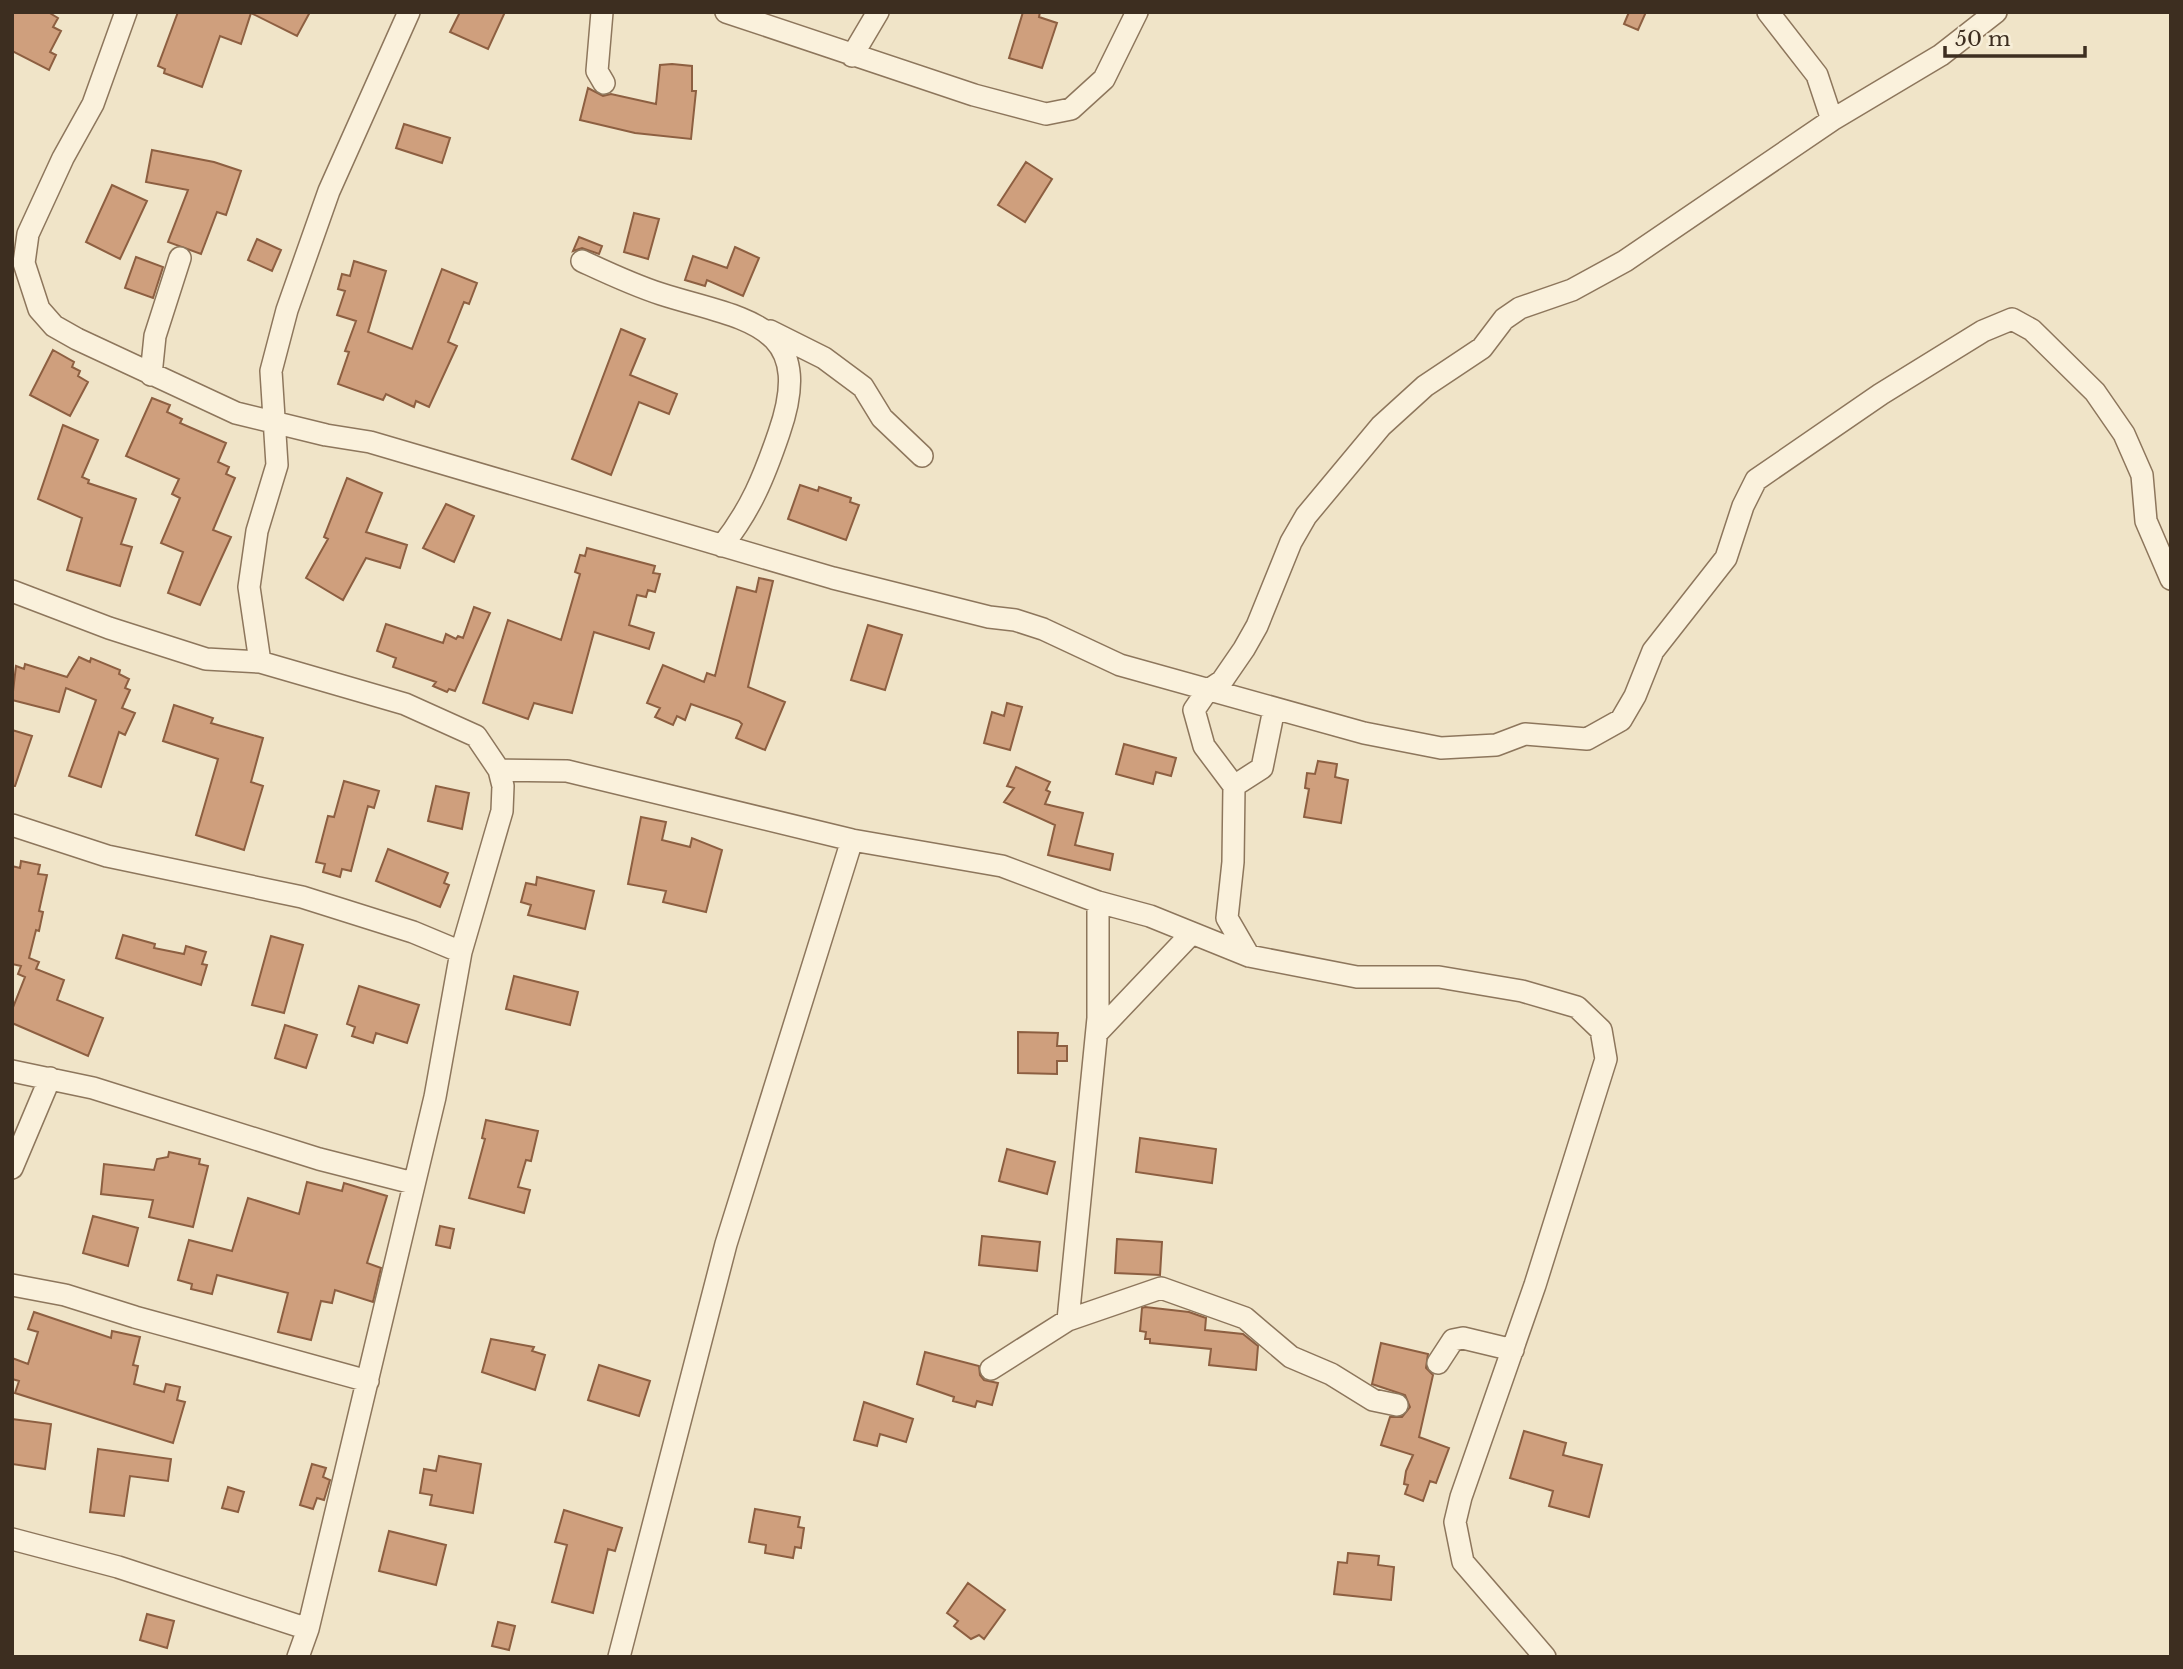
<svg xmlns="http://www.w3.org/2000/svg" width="2183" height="1669" font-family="'Libre Baskerville',serif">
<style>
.building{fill:#cf9f7d;stroke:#8d5f41;stroke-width:2}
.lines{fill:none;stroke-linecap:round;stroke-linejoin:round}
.street-casing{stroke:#8d765c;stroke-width:24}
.street{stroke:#faf1dc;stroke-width:21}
</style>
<rect width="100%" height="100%" fill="#f0e4c8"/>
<path class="building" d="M12 12H48L58 18 53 27 61 31 50 52 56 55 49 70 12 51Z
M178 12H310L297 36 251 13 241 44 220 36 202 87 164 73 165 69 158 66Z
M460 12H505L488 49 450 32Z
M1023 12H1040L1039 17 1057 23 1042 68 1009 58Z
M1629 12H1646L1638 30 1624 24Z
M672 64 692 66V91H696L691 139 635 133 580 120 588 88 603 96 611 94 656 104 660 65Z
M404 124 450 138 442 163 396 148Z
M152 150 214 162 241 171 226 215 217 212 201 254 168 242 188 190 146 182Z
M1026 162 1052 179 1025 222 998 205Z
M112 185 147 201 120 259 86 242Z
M634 213 659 219 648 259 624 252Z
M579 237 602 246 599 254 582 248 573 251Z
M257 239 281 250 272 271 248 260Z
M735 247 759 258 743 296 707 280 705 286 685 280 693 256 727 268Z
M136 257 163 267 153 298 125 288Z
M354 261 386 271 368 332 412 349 442 269 477 283 469 304 464 302 448 342 457 346 429 407 416 401 414 407 386 394 383 400 338 384 349 352 345 351 356 321 337 315 345 291 338 289 342 274 350 276Z
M621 329 645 339 630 375 677 394 669 414 639 402 611 475 572 459Z
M53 350 74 362 72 367 80 371 78 376 88 382 70 416 30 395Z
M152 398 170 405 167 412 182 419 180 423 226 443 218 462 229 467 226 474 235 478 213 530 231 537 200 605 168 593 183 552 161 543 180 498 172 494 179 479 126 456Z
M63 425 98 440 82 477 89 480 88 483 136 499 121 544 132 547 120 586 67 570 82 518 38 499Z
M347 478 382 493 366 532 407 545 400 568 366 558 343 600 306 578 328 539 324 537Z
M800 485 818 491 819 487 851 498 850 502 859 505 846 540 788 519Z
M446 504 474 516 454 562 423 548Z
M587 548 655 566 653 573 660 574 655 592 648 590 646 597 637 595 629 625 654 633 649 649 594 632 572 713 534 703 528 719 483 703 508 620 561 640 580 574 575 572 580 555 585 556Z
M759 578 773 581 748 687 785 702 765 750 736 738 742 724 739 721 691 704 685 720 677 716 673 725 655 717 660 708 647 703 663 665 704 682 707 673 715 676 737 587 756 592Z
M474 607 490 613 455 691 449 689 447 692 433 686 436 682 393 667 396 658 377 651 386 624 443 643 446 634 456 639 458 636 463 638Z
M868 625 902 635 885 690 851 680Z
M79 657 90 662 91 658 120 670 119 674 129 679 125 688 130 690 122 708 135 713 125 735 119 732 101 787 69 776 96 700 66 688 59 712 12 700 16 666 24 669 25 664 67 677Z
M1007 703 1022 707 1010 750 984 743 992 712 1004 716Z
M174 705 213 718 211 723 263 738 251 782 263 786 244 850 196 835 218 759 163 741Z
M12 730 32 736 15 786H12Z
M1124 744 1176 758 1171 776 1156 772 1153 784 1116 774Z
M1318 761 1337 764 1335 777 1348 780 1341 823 1304 817 1309 789 1305 788 1307 773 1315 774Z
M1016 767 1050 782 1046 790 1050 792 1045 804 1083 813 1075 845 1113 854 1110 870 1048 855 1055 825 1004 802 1014 788 1007 786Z
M344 781 379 791 374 808 368 806 351 871 342 869 340 877 323 872 325 864 316 862 328 816 334 817Z
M436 786 469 793 462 829 428 821Z
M641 817 666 822 662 840 690 847 692 838 722 850 706 912 663 902 666 891 628 884Z
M388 849 448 873 444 883 449 885 440 907 376 881Z
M21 861 40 865 38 874 47 875 39 911 43 912 39 931 36 930 29 958 39 962 36 969 64 980 57 1000 103 1018 88 1056 12 1023V1010L25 977 18 974 21 966 12 964V866L20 868Z
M537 877 594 891 585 929 528 915 531 905 521 902 526 883 536 885Z
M123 935 155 944 154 948 184 954 186 946 206 952 202 964 207 965 201 985 116 958Z
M271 936 303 945 284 1013 252 1005Z
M514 976 578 992 570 1025 506 1009Z
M359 986 419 1005 407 1043 376 1033 373 1043 352 1036 355 1027 347 1024Z
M285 1025 317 1035 306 1068 275 1058Z
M1018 1032 1058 1033 1057 1046H1067V1061H1057V1074L1018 1073Z
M486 1120 538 1131 531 1161 526 1160 518 1187 530 1190 524 1213 469 1198 485 1139 482 1138Z
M1140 1138 1216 1149 1212 1183 1136 1172Z
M1007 1149 1055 1162 1047 1194 999 1181Z
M169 1152 200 1159 199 1164 208 1166 193 1227 149 1217 153 1200 101 1194 104 1164 154 1170 157 1159 168 1157Z
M307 1182 342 1191 344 1183 387 1196 367 1263 381 1268 373 1302 335 1290 332 1303 321 1301 311 1340 278 1332 288 1293 217 1275 212 1294 191 1289 192 1284 178 1280 189 1240 232 1251 248 1198 299 1214Z
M93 1216 138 1228 128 1266 83 1253Z
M440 1226 454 1229 450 1248 436 1245Z
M982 1236 1040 1242 1037 1271 979 1265Z
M1117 1239 1162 1242 1160 1275 1115 1273Z
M1145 1307 1189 1312 1206 1318 1205 1330 1243 1334 1258 1346 1256 1370 1209 1365 1211 1349 1150 1343V1339H1145L1146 1332 1140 1331 1142 1308Z
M34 1312 111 1338 112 1331 140 1337 133 1365 138 1366 134 1384 164 1392 166 1384 180 1387 177 1400 185 1402 173 1443 15 1393 19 1381 12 1379V1358L28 1364 38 1332 28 1329Z
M491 1339 534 1347 532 1351 545 1355 535 1390 482 1372Z
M1381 1343 1428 1354 1426 1368 1433 1375 1419 1437 1449 1448 1436 1483 1430 1481 1423 1501 1405 1494 1408 1485 1404 1484 1406 1471 1413 1455 1381 1445 1390 1417H1402L1410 1407 1405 1395 1372 1384Z
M925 1352 979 1366 980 1375 984 1380 998 1383 992 1405 977 1401 975 1407 953 1401 954 1397 917 1384Z
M599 1365 650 1381 639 1416 588 1400Z
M864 1402 913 1419 906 1442 880 1434 877 1446 854 1440Z
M12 1419 51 1424 45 1469 12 1464Z
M1524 1431 1566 1443 1563 1455 1602 1465 1589 1517 1549 1506 1553 1491 1510 1478Z
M98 1449 171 1459 168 1481 130 1476 124 1516 90 1512Z
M439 1456 481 1464 473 1513 430 1505 432 1495 420 1493 424 1469 436 1471Z
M312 1464 326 1468 323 1477 330 1480 324 1500 317 1498 313 1509 300 1505Z
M228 1487 244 1492 238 1512 222 1508Z
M755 1509 800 1517 798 1527 804 1528 801 1548 795 1547 793 1558 765 1553 766 1545 749 1542Z
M564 1510 622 1528 615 1551 608 1549 593 1613 552 1602 567 1545 555 1542Z
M389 1531 446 1545 436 1585 379 1571Z
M1348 1553 1379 1556 1378 1565 1394 1567 1391 1600 1334 1594 1338 1562 1347 1563Z
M968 1583 1005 1610 984 1639 979 1635 971 1639 954 1626 958 1621 947 1613Z
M147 1614 174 1621 167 1648 140 1640Z
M498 1622 515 1626 509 1650 492 1646Z"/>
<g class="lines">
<defs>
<path id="street" d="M126 12 93 104 63 158 28 234 24 263 39 309 54 326 77 339 236 413 326 435 370 442 833 578 989 617 1015 620 1043 629 1120 665 1364 733 1441 748 1496 745 1525 734 1587 739 1621 720 1635 696 1653 651 1726 558 1743 506 1756 480 1881 394 1983 331 2012 319 2032 330 2095 392 2124 434 2142 475 2146 521 2171 579
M602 12 597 71 604 83
M726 12 974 95 1046 114 1071 109 1104 79 1137 12
M1768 12 1817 75 1832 120
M852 56 878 12
M582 261C608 273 633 285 661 294 742 320 818 321 779 433 764 477 751 509 722 546
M770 331 824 358 863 387 882 418 922 456
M151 375 155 336 180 258
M12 591 109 628 206 659 260 662 405 704 476 736 499 770 503 786 502 811 461 952 435 1097 308 1629 298 1657
M260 662 249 587 257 531 277 465 271 371 287 310 329 191 409 12
M499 770 567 771 852 840 1002 866 1098 902 1150 916 1249 956 1357 977H1439L1522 991 1577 1007 1601 1030 1606 1059 1535 1285 1461 1497 1455 1522 1463 1562 1545 1657
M1234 786 1262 768 1274 709
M12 825 107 856 302 897 413 932 461 952
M1249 956 1227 918 1233 862 1234 786 1204 746 1194 710 1207 691 1222 681 1244 649 1257 626 1291 542 1306 516 1381 426 1425 386 1482 348 1504 319 1520 308 1572 290 1625 261 1832 120 1941 55 1996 12
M1097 1033 1192 933
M12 1071 93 1088 319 1159 413 1183
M12 1168 50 1078
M12 1285 65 1295 135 1317 368 1381
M1068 1320 1161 1288 1245 1318 1291 1357 1331 1374 1373 1400 1397 1405
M1438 1363 1453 1340 1463 1338 1513 1350
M991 1369 1068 1320 1098 1018V902
M12 1539 118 1567 308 1629
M619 1657 726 1244 852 840"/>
</defs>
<use href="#street" class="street-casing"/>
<use href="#street" class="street"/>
</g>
<rect width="2183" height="1669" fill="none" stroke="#3d2e20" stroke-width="28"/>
<path d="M1945 46v10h140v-10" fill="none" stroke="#3d2e20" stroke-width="3.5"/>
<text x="1955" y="46" font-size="21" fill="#3d2e20" stroke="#f7eed8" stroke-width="5" paint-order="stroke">50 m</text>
</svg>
